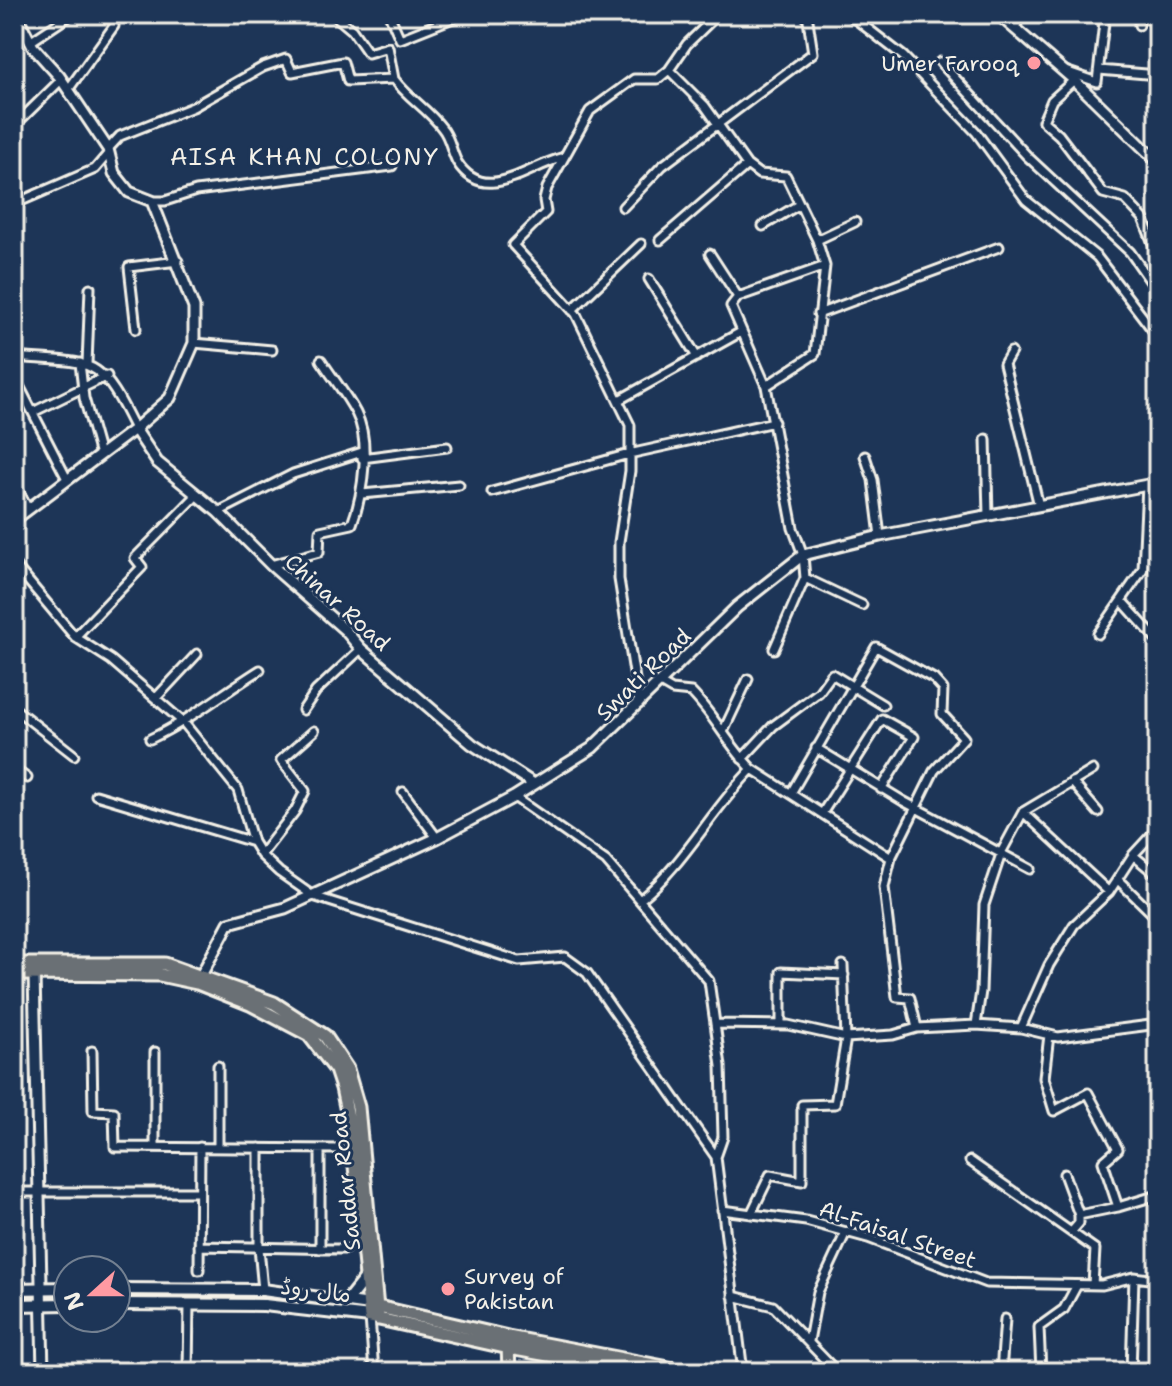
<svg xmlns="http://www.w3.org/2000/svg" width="1172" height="1386" font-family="'Shantell Sans','Playpen Sans Arabic',sans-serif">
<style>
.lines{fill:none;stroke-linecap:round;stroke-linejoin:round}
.minor-casing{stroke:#f4f1e8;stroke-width:13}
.tertiary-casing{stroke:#f4f1e8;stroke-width:15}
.secondary-casing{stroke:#f4f1e8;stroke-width:16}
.primary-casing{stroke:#f4f1e8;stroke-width:17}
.minor{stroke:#1d3557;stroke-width:7}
.tertiary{stroke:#1d3557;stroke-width:9}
.secondary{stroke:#1d3557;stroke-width:10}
.primary{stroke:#6b7074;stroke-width:11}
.poi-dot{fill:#ff9aa2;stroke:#1d3557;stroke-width:3}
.labels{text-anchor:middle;stroke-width:6;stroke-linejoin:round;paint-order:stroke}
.poi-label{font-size:22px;fill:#f4f1e8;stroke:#1d3557;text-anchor:end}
.street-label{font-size:22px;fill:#f4f1e8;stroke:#1d3557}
.neighbourhood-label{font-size:24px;letter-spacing:2px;fill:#f4f1e8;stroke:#1d3557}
</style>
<rect width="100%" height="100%" fill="#1d3557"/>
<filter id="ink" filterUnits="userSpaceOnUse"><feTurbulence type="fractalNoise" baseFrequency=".0125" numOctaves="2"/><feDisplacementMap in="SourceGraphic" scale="16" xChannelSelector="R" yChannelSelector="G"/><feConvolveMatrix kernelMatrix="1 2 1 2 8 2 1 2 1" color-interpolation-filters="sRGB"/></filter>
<g filter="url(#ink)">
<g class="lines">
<defs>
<path id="minor" d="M152 14 157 17
M333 14 352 30 368 53 388 47 394 79
M389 14 400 39 463 14
M849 14 903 56 976 132 1026 200 1097 257 1158 337
M1139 14V25
M1015 28 1021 14
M30 42 72 14
M940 62 1028 157 1130 252 1158 292
M669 70 705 106 747 165 759 174 786 176 817 240 825 266 815 354 766 386
M1099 70 1158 75
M1065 71 1097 82 1105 14
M1074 80 1052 100 1043 121 1059 135 1103 193 1125 199 1143 218 1158 256
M68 90 114 26
M14 126 61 80
M108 149 120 136 193 107 263 67 286 59 292 72 343 62 348 81 394 79C408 98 428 109 442 128 450 137 451 151 457 162 484 205 525 168 561 158
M152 201H165L196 191 392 166
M14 204 95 169 107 155
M623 207 662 166 813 53 807 14
M763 226 800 204
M660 240 747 165
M817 240 855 222
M710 254 738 297
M649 279 697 357
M572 310 641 244
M818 314 999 247
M136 329 129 267 178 261
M14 342 17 299
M194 343 272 350
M1011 352 1004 364 1039 506
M14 357C94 364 98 353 135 429
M80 363 84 398 100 455
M87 364 90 288
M14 376 67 479
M619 400 741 332
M33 412 107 376
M986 439 988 515
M865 456 873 480 880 536
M362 458 447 447
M14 482 28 509
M492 492 629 454 774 422
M362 494 459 485
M218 512 293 474 362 452
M14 564 75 637 111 660 184 723 238 790 253 842 261 855 279 872 313 896 519 961 565 957 587 973 716 1157 743 1372
M271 565 319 552 320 531 352 524C363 495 371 441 356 413 346 394 332 377 321 360
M805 578 862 605
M1122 601 1158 641
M1098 634 1143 569 1147 485
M75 637 142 567 135 558 196 496
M774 649 805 578 803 555 793 528 766 386 731 306 738 297 825 266
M660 683 672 690 691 692C715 716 728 745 752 769L891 858
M156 698 197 654
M639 704 619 579V542L630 471V425L576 314 513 245 546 212 544 200 547 188 590 111 634 79H658L669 70 687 44 718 14
M14 708 74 755
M303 710 316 691 361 649
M723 732 748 679
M150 739C190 720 223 693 260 670
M816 748 903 801 1030 869
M742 759 773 726 819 692 832 674 883 705
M14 769 27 778
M1072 782 1098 812
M403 792 437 838
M791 793 876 647 934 679 943 689 942 714 964 738 934 771 891 858 884 887 897 997 910 998 917 1028
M96 795 253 842
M514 797 606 861 709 981 721 1066 723 1137 716 1157
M823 812 882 719 914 737 881 789
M1023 812 1109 892
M261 855 295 811 305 791 281 760 314 731
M1133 855 1158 876
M1118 880 1158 919
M641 899C685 863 712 809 752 769
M715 1024 788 1025 846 1038 893 1035 917 1028 976 1025 1021 1028 1058 1037 1158 1024
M781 1025V972L844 975
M976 1025 981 991 984 905 1002 851 1023 812 1093 770
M1021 1028 1049 965 1074 925 1109 892 1133 855 1158 828
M1049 1035 1044 1078 1054 1111 1088 1093 1118 1149 1103 1162 1118 1207 1158 1195
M92 1051 93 1111 114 1112 115 1147 339 1149
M155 1147V1052
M218 1148V1066
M259 1148V1248L263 1290
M970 1161 1095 1249 1093 1285
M1064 1174 1079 1215
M14 1192H199
M722 1210 806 1221 868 1238 986 1283 1102 1285 1134 1277 1158 1280
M751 1214 770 1175 802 1181V1105L835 1104 846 1038 843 965
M1073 1230 1079 1223V1215L1118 1207
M199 1246 345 1249
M320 1249V1149
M199 1270 200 1147
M733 1296 773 1306 837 1372
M370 1317 374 1372
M809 1341 818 1292 846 1232
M188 1372 189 1304
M1001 1372 1005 1319
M1041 1372 1039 1327 1064 1309 1077 1285
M1131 1372 1134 1277"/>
<path id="tertiary" d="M998 14 1074 80 1158 162
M135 429 157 462 218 512 271 565 345 630 361 649 472 744 534 784
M14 520 135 429 170 398 194 343V308L152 201 129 192 114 173 108 149 59 76 33 47 16 14
M34 974 43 1372
M197 983 229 923 285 908 437 838 514 797 592 748 737 607 803 555 880 536 1158 483"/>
<path id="secondary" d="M14 1289 68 1288
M116 1289 263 1290 370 1305
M347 1301 366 1277
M116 1304 264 1305 370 1317
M14 1305 68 1304"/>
<path id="primary" d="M14 964H165L274 1003 325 1036 347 1069 358 1107 378 1319
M14 974 160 975 197 983 250 1004 309 1035 336 1070 342 1088 352 1136 370 1317 509 1348 643 1372
M374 1306 508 1337 690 1372
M508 1345 509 1372"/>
</defs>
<use href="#minor" class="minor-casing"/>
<use href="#tertiary" class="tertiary-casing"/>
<use href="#secondary" class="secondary-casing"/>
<use href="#primary" class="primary-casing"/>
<use href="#minor" class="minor"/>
<use href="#tertiary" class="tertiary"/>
<use href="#secondary" class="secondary"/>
<use href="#primary" class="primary"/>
</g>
</g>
<g class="poi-dot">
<circle cx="1034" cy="63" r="8"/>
<circle cx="448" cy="1289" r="8"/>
</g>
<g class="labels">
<g class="poi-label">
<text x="1018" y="71">Umer Farooq</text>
<text x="464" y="1284" text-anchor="start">Survey of<tspan x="464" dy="25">Pakistan</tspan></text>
</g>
<g class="street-label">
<text transform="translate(338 602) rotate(42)" y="8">Chinar Road</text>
<text transform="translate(643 674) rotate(-44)" y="8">Swati Road</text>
<text transform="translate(345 1181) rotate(-96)" y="8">Saddar Road</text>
<text transform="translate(898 1234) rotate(19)" y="8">Al-Faisal Street</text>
<text transform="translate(316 1290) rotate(7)" y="8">مال روڈ</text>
</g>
<g class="neighbourhood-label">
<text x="305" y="165">AISA KHAN COLONY</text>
</g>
</g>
<rect width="1172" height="1386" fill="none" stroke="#1d3557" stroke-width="48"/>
<rect x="24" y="24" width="1124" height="1338" fill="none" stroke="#f4f1e8" stroke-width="3" filter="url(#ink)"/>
<g transform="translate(92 1294) rotate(249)"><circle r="38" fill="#1d3557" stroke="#738091" stroke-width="2"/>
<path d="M0-6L14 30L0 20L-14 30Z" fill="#ff9aa2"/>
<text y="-12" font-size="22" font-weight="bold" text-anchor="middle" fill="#f4f1e8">N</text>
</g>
</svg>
